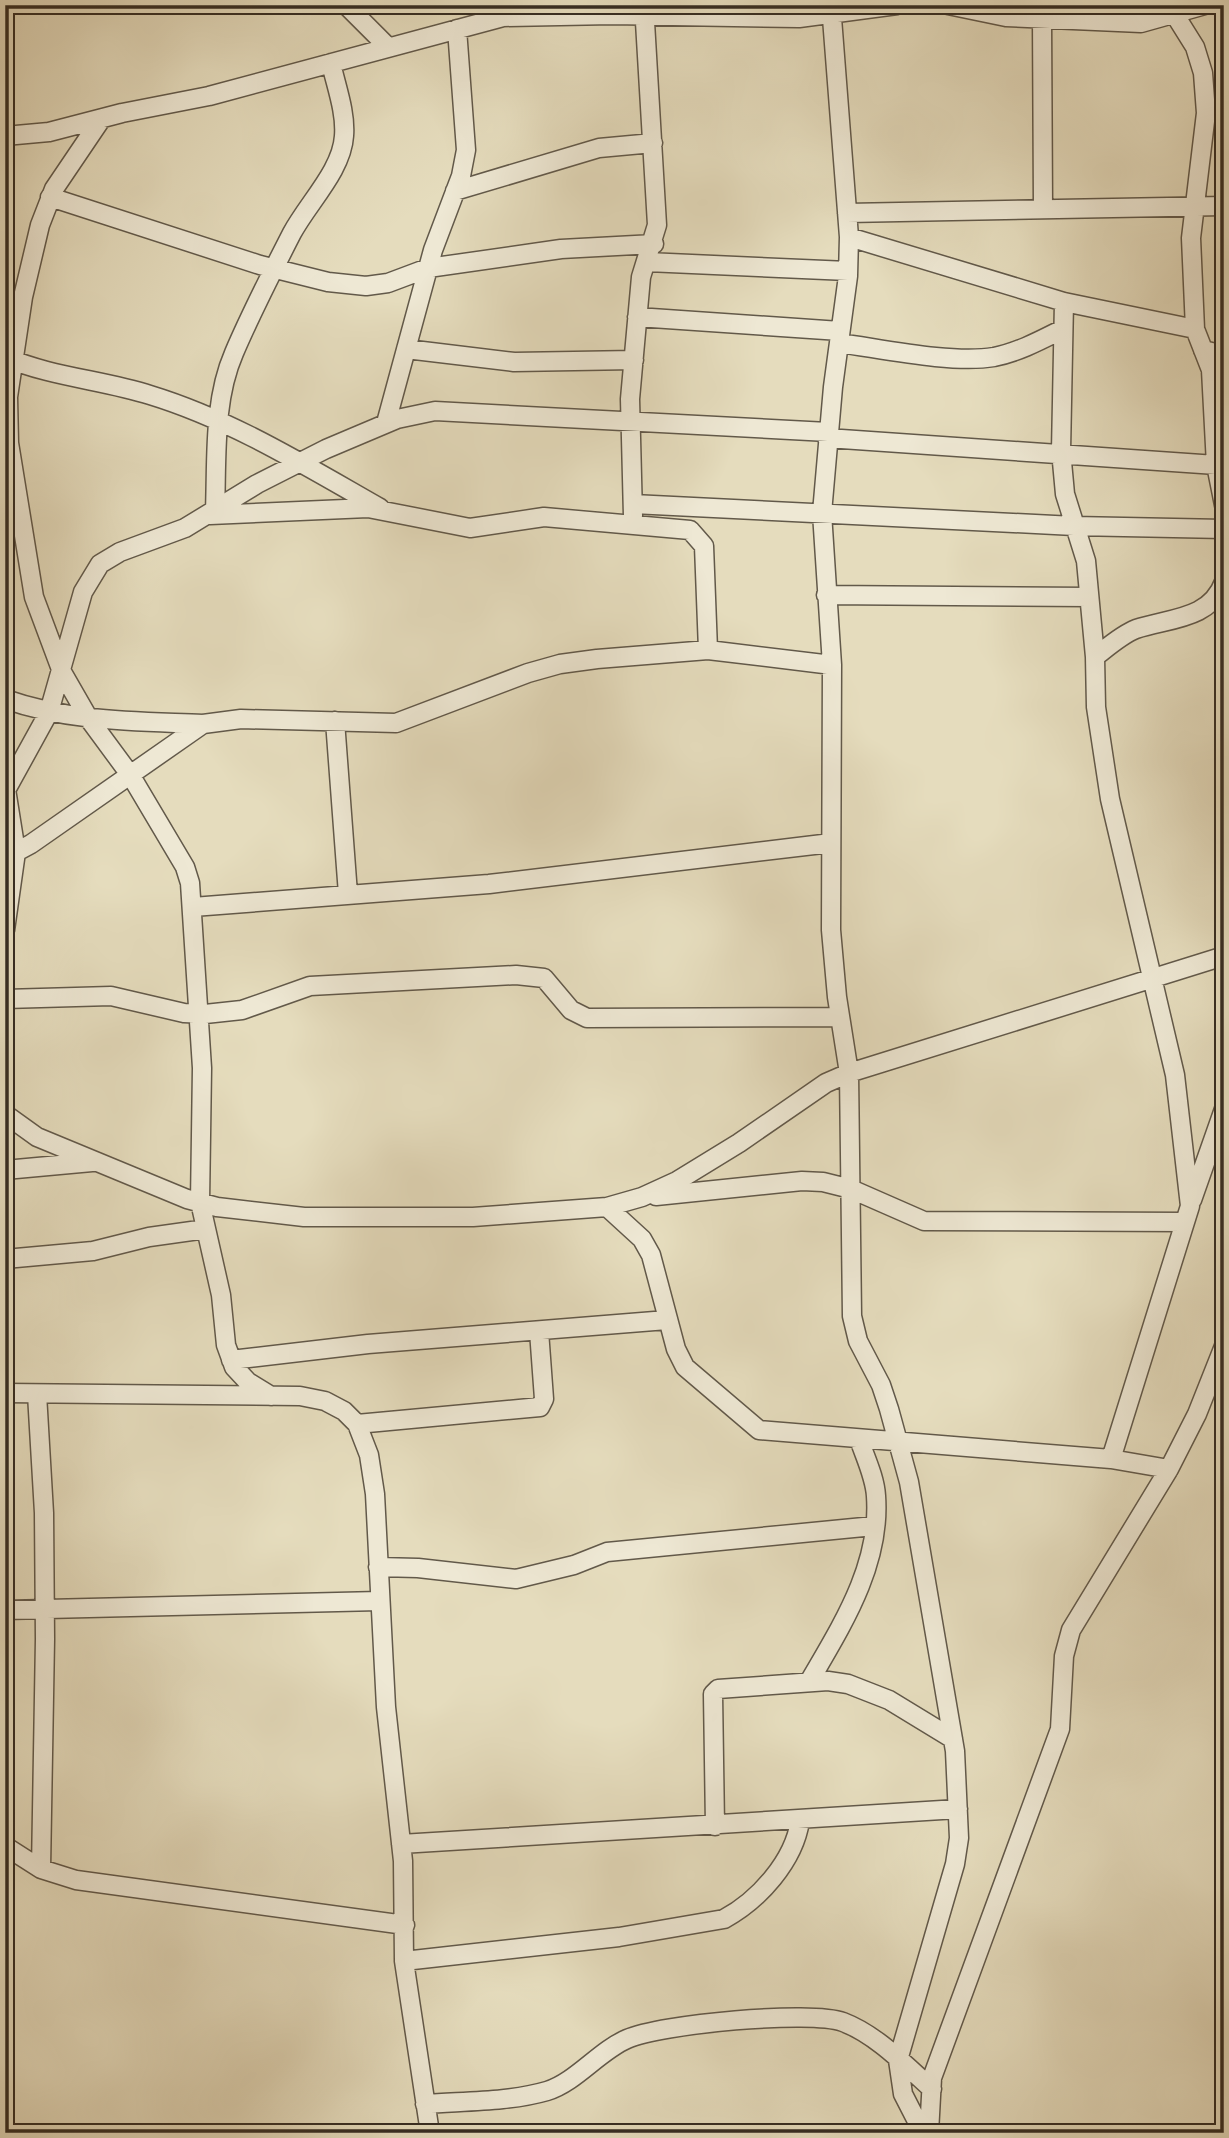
<svg xmlns="http://www.w3.org/2000/svg" width="1229" height="2138" font-family="'IM FELL French Canon',serif">
<style>
.lines{fill:none;stroke-linecap:round;stroke-linejoin:round}
.minor-casing{stroke:#62594a;stroke-width:21}
.minor{stroke:#eee8d4;stroke-width:18}
</style>
<rect width="100%" height="100%" fill="#e5dcbd"/>
<filter id="stains"><feTurbulence type="fractalNoise" baseFrequency=".00286" numOctaves="4"/><feColorMatrix values="0 0 0 0 .2 0 0 0 0 .09 0 0 0 0 .02 0 0 0 .5 -.17"/></filter>
<radialGradient id="worn" r=".72"><stop offset=".6" stop-color="#630" stop-opacity="0"/><stop offset="1" stop-color="#630" stop-opacity=".3"/></radialGradient>
<g class="lines">
<defs>
<path id="minor" d="M346 5 388 47
M831 5 849 237 848 276 833 387 822 513 832 665 831 930 837 997 849 1073 852 1316 858 1341 881 1385 889 1409 909 1482 955 1751 959 1838 955 1864 898 2060 903 2094 923 2133
M948 5 1006 17 1141 23 1205 5
M1175 15 1195 47 1203 73 1206 113 1191 238 1195 329 1211 370 1216 465 1224 505
M1042 18 1043 209
M102 118 54 189 40 225 23 297 8 397 9 443 34 597 62 672 89 719 131 776 185 867 190 883 202 1068 200 1202 221 1295 226 1345 234 1367 248 1382 271 1396
M5 136 49 132 122 113 209 96 503 17 612 15 799 18 897 5
M455 191 599 148 653 143
M50 197 260 265 328 282 366 286 388 283 428 268 561 249 654 244
M847 213 1224 206
M849 237 1064 302 1195 329
M647 262 848 271
M1064 302 1061 451 1065 494 1086 561 1095 657 1096 707 1110 799 1175 1075 1190 1206 1111 1459
M637 317 840 331
M839 343C883 349 952 364 994 357 1019 352 1041 340 1063 329
M406 349 514 362 634 360
M1203 350 1224 355
M5 357C51 377 103 380 150 395 232 420 306 466 380 508
M386 423 433 250 461 176 466 150 457 29
M827 438 1216 465
M633 504 1074 526 1224 529
M215 511C217 459 213 401 234 353 251 313 272 272 292 233 308 203 342 170 344 136 346 112 336 86 331 63
M210 515 368 508 470 528 544 517 690 530 704 546 708 650
M633 516 630 399 641 277 657 225 644 5
M826 595 1089 597
M1095 657C1108 647 1121 635 1136 629 1169 618 1210 620 1224 582
M5 699C70 722 135 721 203 724
M335 721 348 894
M5 783 16 852 5 930
M5 792 49 712 83 592 100 564 120 552 185 528 257 484 326 449 397 419 435 411 828 432
M5 858 31 844 203 724 241 719 396 723 528 673 560 664 597 659 708 650 832 665
M193 907 489 884 831 843
M5 999 111 996 184 1013 205 1014 242 1010 310 986 516 975 544 978 571 1010 587 1018 840 1017
M5 1114 37 1137 187 1199 217 1207 304 1217H473L607 1207 642 1197 677 1181 739 1143 826 1083 849 1073 1224 956
M5 1170 92 1162
M656 1196 802 1181 823 1182 851 1189 924 1221 1185 1222
M1192 1200 1224 1109
M607 1207 642 1239 651 1255 676 1349 685 1367 759 1430 1111 1459 1169 1469
M5 1259 93 1251 149 1237 206 1229
M231 1360 368 1344 667 1320
M5 1393 300 1396 325 1401 344 1411 357 1424 369 1455 375 1494 386 1707 403 1861 404 1961 430 2133
M37 1394 44 1513 45 1639 41 1869
M357 1424 540 1407 544 1399 539 1331
M378 1567 418 1568 516 1579 574 1565 607 1552 874 1526
M5 1610 379 1601
M809 1682C842 1625 881 1565 876 1496 875 1477 865 1457 859 1439
M715 1826 713 1694 718 1689 828 1681 848 1684 889 1700 953 1739
M401 1844 958 1809
M5 1846 41 1869 76 1880 405 1925
M404 1961 619 1937 724 1919C759 1900 794 1861 800 1821
M425 2104C465 2101 509 2102 547 2091 576 2082 599 2051 627 2039 660 2024 811 2010 843 2022 877 2035 905 2065 932 2089
M929 2133 932 2078 1060 1729 1064 1656 1071 1630 1169 1469 1197 1414 1224 1346"/>
</defs>
<use href="#minor" class="minor-casing"/>
<use href="#minor" class="minor"/>
</g>
<rect width="1229" height="2138" fill="none" stroke="#e5dcbd" stroke-width="28"/>
<rect x="7" y="7" width="1215" height="2124" fill="none" stroke="#362d23" stroke-width="3.5"/>
<rect x="14" y="14" width="1201" height="2110" fill="none" stroke="#362d23" stroke-width="2"/>
<rect width="100%" height="100%" filter="url(#stains)"/>
<rect width="100%" height="100%" fill="url(#worn)"/>
</svg>
